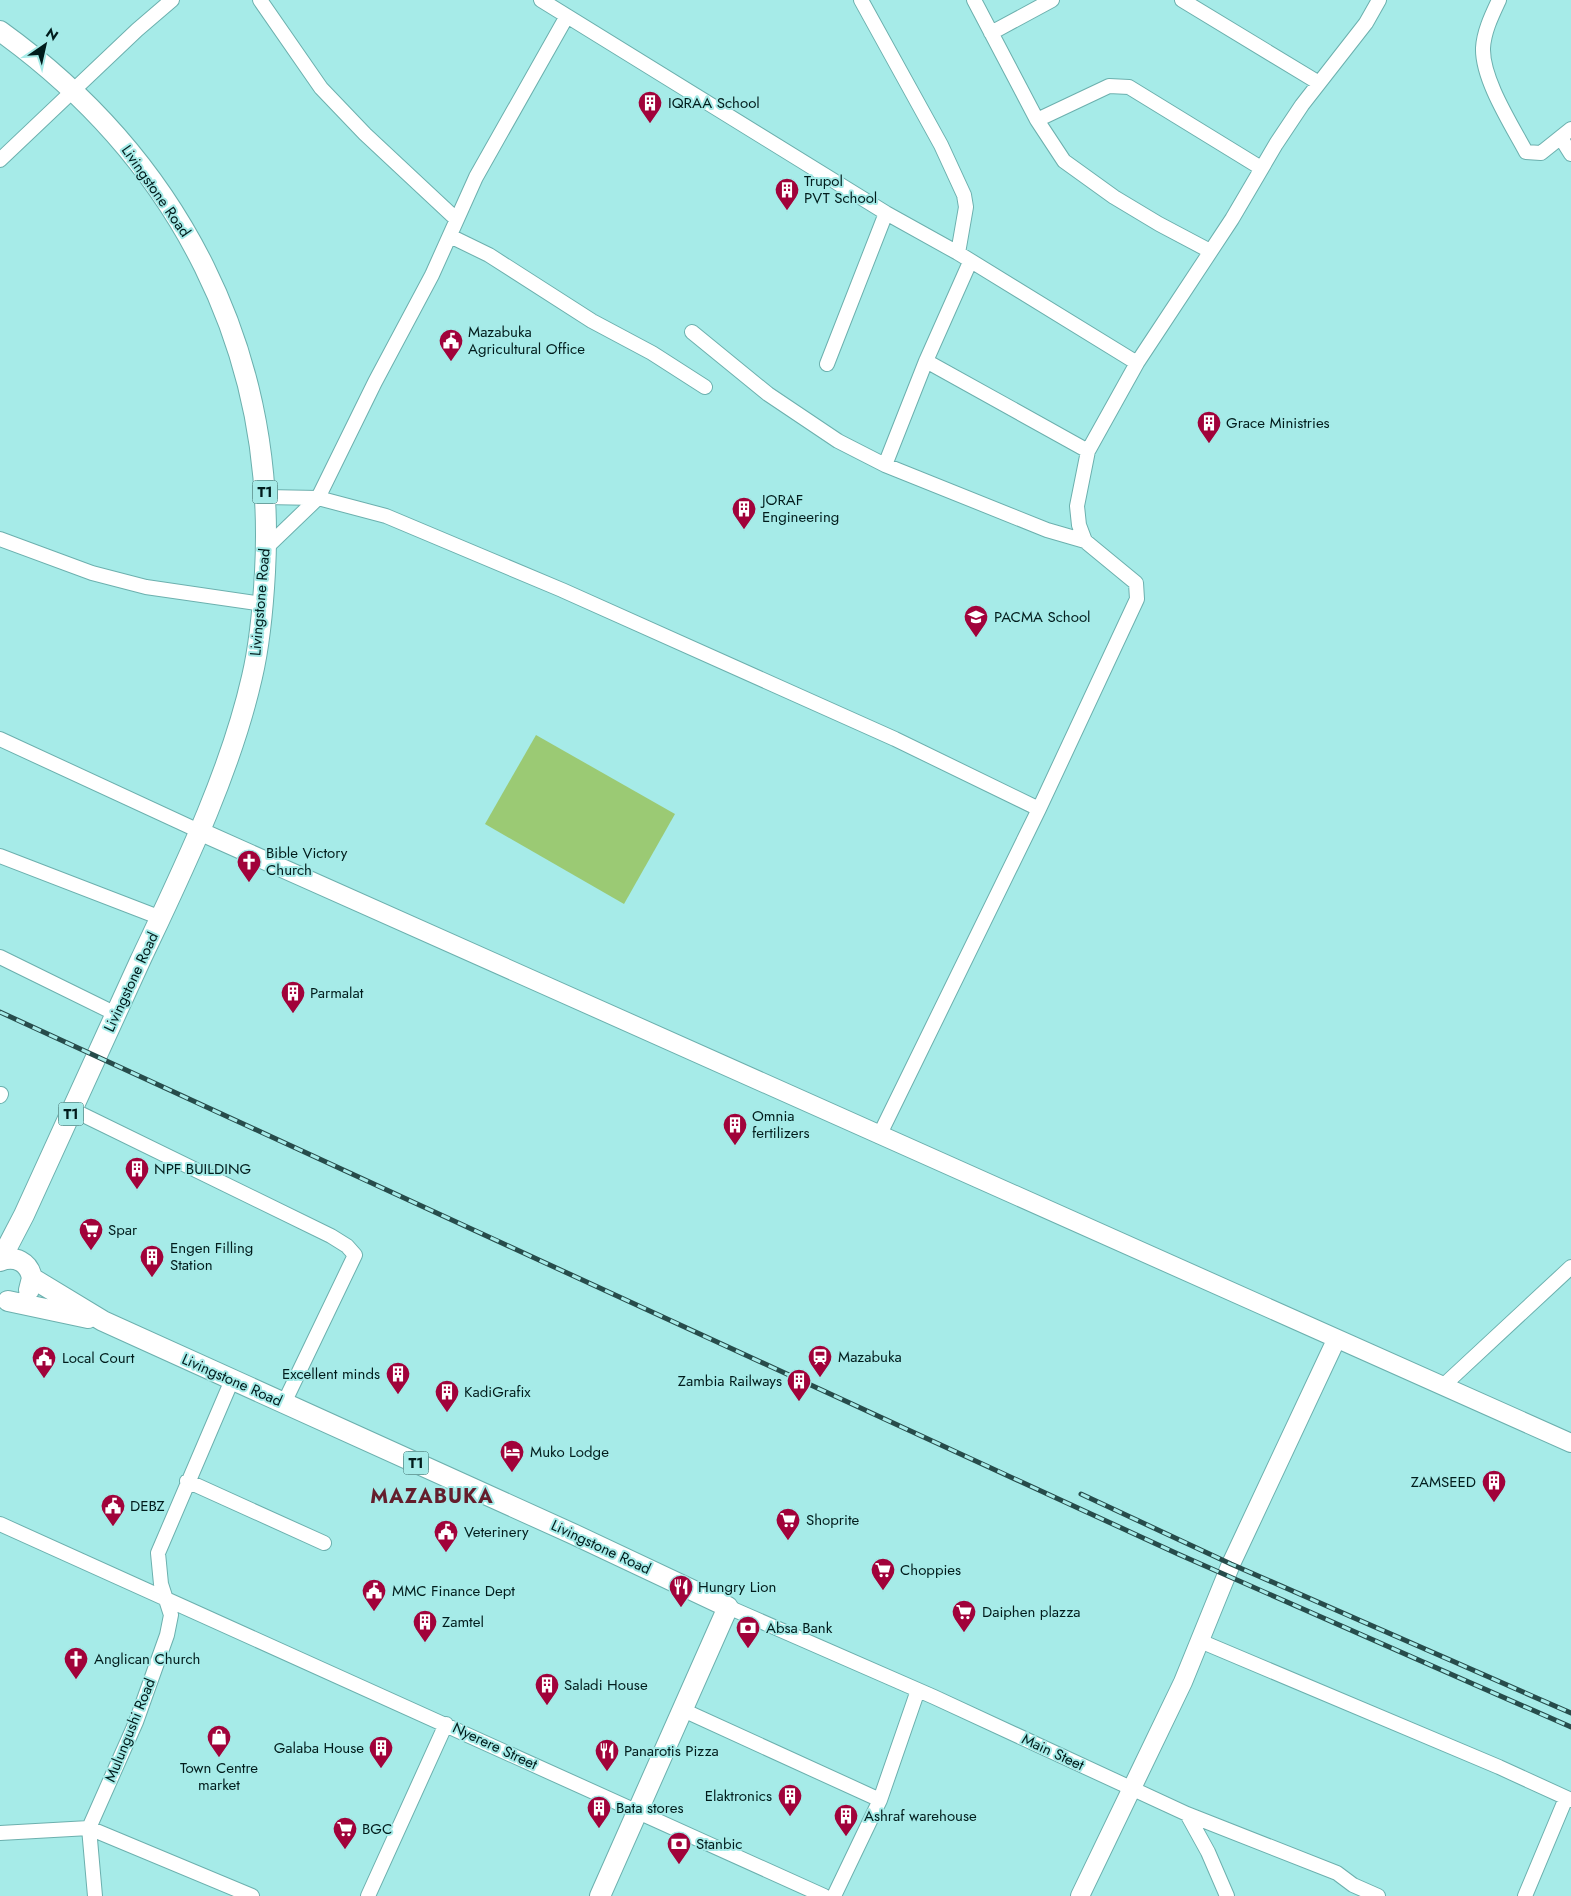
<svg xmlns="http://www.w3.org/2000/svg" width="1571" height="1896" font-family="Jost,sans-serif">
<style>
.green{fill:#9bca74}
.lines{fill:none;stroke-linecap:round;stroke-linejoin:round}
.minor-casing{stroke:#6cb0ae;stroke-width:16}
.major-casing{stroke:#6cb0ae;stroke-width:20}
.highway-casing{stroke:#6cb0ae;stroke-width:22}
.minor{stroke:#fff;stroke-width:14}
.major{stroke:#fff;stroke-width:18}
.highway{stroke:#fff;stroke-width:20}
.rail-casing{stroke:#274c4b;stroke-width:5}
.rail{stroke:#a6ebe8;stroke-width:3;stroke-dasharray:9;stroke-linecap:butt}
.labels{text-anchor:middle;stroke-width:4;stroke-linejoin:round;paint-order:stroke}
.shield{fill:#a6ebe8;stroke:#325a59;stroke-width:1}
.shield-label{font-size:14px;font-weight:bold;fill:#011c1c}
.poi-label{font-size:15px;fill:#011c1c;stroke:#a6ebe8;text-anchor:start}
.street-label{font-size:15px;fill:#011c1c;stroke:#a6ebe8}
.district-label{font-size:20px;font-weight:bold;letter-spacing:1px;fill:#641e2c;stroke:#a6ebe8}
</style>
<rect width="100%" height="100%" fill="#a6ebe8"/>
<path class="green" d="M536 735 675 814 624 904 485 824Z"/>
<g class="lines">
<defs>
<path id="minor" d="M260 0 321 88 365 134 456 219
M541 0 886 213 958 253 1137 363
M861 0 941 145 964 195 966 207 958 253
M974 0 1037 120 1064 161 1114 197 1159 224 1210 251
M1182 0 1319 83
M1499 0C1492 15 1484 31 1483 48 1482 79 1511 124 1526 152L1541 153 1571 129
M991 33 1052 0
M1037 120 1109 86 1129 87 1261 168
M1561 138 1571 154
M0 160 137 30 172 0
M450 236 489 255 592 321 652 353 705 387
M692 332 768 394 838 441 885 465 1047 530 1085 541
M926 361 1088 451
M827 364 886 213
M885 465 926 361 970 262
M266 497 318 498 386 516 562 590 895 739 1039 809
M0 539 92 573 146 587 263 604
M266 548 318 498 375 382 432 275 476 177 567 16
M0 739 199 831
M0 856 161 918
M0 957 116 1014
M0 1096 1 1094
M73 1110 331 1236 347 1246 355 1255 284 1403
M879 1136 1039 809 1137 599 1136 583 1085 541 1079 525 1077 506 1088 451 1137 363 1232 219 1276 144 1302 105 1366 23 1379 0
M1444 1385 1571 1267
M187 1481 324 1543
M0 1524 824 1896
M728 1607 934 1697 1187 1814 1337 1873 1353 1885 1378 1896
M1200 1641 1499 1767 1571 1800
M683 1710 880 1800 834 1896
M880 1800 918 1690
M1187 1814 1208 1852 1227 1896
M0 1833 89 1828 136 1722 167 1635 171 1615 161 1584 158 1553 232 1380
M95 1896 89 1828 252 1896
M368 1896 446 1724
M1525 1896 1566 1798"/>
<path id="major" d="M199 831 1571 1443
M1080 1896 1183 1682 1231 1564 1336 1340"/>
<path id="highway" d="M0 31C179 160 277 350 265 572 263 608 260 643 252 677 230 774 182 872 140 961 101 1046 63 1131 24 1215L0 1261
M0 1261C15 1255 29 1262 32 1278L29 1290
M32 1278 103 1321 571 1533 728 1607 600 1896
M8 1301 88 1318"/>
</defs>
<use href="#minor" class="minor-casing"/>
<use href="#major" class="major-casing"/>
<use href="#highway" class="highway-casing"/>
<use href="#minor" class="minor"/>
<use href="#major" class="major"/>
<use href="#highway" class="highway"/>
<defs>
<path id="rail" d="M0 1012 1178 1554 1571 1727
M1081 1494 1231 1564 1571 1713"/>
</defs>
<use href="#rail" class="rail-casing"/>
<use href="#rail" class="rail"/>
</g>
<defs>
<symbol id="building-pin" viewBox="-11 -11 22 30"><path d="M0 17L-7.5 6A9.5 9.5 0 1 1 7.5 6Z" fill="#a1023a" stroke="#a6ebe8"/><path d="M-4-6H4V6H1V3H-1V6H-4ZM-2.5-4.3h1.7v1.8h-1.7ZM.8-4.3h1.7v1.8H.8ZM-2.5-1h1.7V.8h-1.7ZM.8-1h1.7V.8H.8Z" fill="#fff"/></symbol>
<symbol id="civic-pin" viewBox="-11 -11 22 30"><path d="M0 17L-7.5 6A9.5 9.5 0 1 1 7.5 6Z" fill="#a1023a" stroke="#a6ebe8"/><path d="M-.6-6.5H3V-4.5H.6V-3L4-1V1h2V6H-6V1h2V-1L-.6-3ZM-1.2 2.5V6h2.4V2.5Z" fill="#fff"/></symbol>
<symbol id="school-pin" viewBox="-11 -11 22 30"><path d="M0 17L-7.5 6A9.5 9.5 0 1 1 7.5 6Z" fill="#a1023a" stroke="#a6ebe8"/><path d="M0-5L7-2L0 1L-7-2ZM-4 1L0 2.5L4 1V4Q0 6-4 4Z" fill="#fff"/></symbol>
<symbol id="church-pin" viewBox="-11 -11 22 30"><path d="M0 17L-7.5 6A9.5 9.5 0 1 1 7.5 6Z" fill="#a1023a" stroke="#a6ebe8"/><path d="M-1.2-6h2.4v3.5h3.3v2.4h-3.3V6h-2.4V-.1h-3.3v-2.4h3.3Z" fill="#fff"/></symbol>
<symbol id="supermarket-pin" viewBox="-11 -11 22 30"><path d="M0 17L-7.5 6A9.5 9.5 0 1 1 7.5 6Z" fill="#a1023a" stroke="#a6ebe8"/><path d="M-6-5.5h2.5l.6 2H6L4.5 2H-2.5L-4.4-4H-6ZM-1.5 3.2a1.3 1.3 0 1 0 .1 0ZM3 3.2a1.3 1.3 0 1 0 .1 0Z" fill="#fff"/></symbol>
<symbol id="station-pin" viewBox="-11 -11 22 30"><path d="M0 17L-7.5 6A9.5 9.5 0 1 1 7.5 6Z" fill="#a1023a" stroke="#a6ebe8"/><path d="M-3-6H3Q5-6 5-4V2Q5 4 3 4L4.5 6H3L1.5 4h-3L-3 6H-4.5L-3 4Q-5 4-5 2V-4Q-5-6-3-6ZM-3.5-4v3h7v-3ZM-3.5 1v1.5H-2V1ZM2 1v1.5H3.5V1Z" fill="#fff"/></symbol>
<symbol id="hotel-pin" viewBox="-11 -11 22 30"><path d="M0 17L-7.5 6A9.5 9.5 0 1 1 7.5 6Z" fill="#a1023a" stroke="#a6ebe8"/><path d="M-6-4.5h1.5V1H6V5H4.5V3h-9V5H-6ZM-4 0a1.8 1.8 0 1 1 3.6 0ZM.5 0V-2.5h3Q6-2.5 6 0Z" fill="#fff"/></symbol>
<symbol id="restaurant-pin" viewBox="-11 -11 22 30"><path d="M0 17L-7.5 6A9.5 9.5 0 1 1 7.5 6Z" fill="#a1023a" stroke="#a6ebe8"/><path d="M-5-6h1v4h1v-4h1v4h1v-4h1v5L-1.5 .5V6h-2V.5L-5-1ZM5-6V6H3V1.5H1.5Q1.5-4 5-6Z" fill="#fff"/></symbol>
<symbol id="bank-pin" viewBox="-11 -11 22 30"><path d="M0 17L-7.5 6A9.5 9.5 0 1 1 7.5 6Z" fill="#a1023a" stroke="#a6ebe8"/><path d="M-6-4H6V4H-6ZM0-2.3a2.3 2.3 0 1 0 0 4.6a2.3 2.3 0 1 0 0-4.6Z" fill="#fff"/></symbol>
<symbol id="shop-pin" viewBox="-11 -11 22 30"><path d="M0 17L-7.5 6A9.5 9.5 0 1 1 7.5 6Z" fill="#a1023a" stroke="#a6ebe8"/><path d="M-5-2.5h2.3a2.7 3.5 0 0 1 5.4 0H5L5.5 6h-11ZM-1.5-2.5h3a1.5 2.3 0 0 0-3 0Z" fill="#fff"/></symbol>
</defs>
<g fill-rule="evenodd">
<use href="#building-pin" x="636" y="89" width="28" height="38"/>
<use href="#building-pin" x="773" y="176" width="28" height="38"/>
<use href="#civic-pin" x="437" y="327" width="28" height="38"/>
<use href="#building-pin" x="1195" y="409" width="28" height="38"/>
<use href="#building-pin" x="730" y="495" width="28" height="38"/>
<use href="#school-pin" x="962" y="603" width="28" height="38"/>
<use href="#church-pin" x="235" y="848" width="28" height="38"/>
<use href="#building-pin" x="279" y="979" width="28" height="38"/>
<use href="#building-pin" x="721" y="1111" width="28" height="38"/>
<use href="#building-pin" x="123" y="1155" width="28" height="38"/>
<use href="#supermarket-pin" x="77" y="1216" width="28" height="38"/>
<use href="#building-pin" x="138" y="1243" width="28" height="38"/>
<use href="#station-pin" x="806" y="1343" width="28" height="38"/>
<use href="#civic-pin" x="30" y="1344" width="28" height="38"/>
<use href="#building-pin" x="384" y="1360" width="28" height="38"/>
<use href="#building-pin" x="785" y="1367" width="28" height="38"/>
<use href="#building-pin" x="433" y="1378" width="28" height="38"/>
<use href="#hotel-pin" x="498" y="1438" width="28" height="38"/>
<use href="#building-pin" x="1480" y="1468" width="28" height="38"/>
<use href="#civic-pin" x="99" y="1492" width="28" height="38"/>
<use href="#supermarket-pin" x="774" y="1506" width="28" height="38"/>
<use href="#civic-pin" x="432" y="1518" width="28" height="38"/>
<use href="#supermarket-pin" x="869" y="1556" width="28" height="38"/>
<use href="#restaurant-pin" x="667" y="1573" width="28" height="38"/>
<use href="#civic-pin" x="360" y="1577" width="28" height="38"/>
<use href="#supermarket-pin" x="950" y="1598" width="28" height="38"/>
<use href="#building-pin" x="411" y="1608" width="28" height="38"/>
<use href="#bank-pin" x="734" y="1614" width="28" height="38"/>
<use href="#church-pin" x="62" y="1645" width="28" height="38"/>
<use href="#building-pin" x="533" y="1671" width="28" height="38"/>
<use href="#shop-pin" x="205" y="1723" width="28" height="38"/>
<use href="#building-pin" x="367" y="1734" width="28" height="38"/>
<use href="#restaurant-pin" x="593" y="1737" width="28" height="38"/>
<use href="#building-pin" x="776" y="1782" width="28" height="38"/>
<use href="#building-pin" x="585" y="1794" width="28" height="38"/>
<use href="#building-pin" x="832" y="1802" width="28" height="38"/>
<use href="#supermarket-pin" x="331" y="1815" width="28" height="38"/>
<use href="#bank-pin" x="665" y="1830" width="28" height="38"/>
</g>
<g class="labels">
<g class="shield">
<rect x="252.5" y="480.5" width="25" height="23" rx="4"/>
<rect x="58.5" y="1102.5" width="25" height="23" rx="4"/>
<rect x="403.5" y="1451.5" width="25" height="23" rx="4"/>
</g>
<g class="shield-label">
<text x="265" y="497">T1</text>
<text x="71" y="1119">T1</text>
<text x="416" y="1468">T1</text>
</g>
<g class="poi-label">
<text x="668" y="108">IQRAA School</text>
<text x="804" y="186">Trupol<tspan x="804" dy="17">PVT School</tspan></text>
<text x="468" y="337">Mazabuka<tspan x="468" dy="17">Agricultural Office</tspan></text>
<text x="1226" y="428">Grace Ministries</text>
<text x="762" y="505">JORAF<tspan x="762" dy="17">Engineering</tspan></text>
<text x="994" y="622">PACMA School</text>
<text x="266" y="858">Bible Victory<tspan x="266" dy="17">Church</tspan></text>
<text x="310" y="998">Parmalat</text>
<text x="752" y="1121">Omnia<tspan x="752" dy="17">fertilizers</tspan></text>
<text x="154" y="1174">NPF BUILDING</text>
<text x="108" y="1235">Spar</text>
<text x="170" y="1253">Engen Filling<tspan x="170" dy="17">Station</tspan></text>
<text x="838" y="1362">Mazabuka</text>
<text x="62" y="1363">Local Court</text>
<text x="380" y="1379" text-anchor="end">Excellent minds</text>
<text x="782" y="1386" text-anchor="end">Zambia Railways</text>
<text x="464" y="1397">KadiGrafix</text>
<text x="530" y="1457">Muko Lodge</text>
<text x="1476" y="1487" text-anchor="end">ZAMSEED</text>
<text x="130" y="1511">DEBZ</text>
<text x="806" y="1525">Shoprite</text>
<text x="464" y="1537">Veterinery</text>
<text x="900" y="1575">Choppies</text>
<text x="698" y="1592">Hungry Lion</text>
<text x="392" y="1596">MMC Finance Dept</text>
<text x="982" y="1617">Daiphen plazza</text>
<text x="442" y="1627">Zamtel</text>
<text x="766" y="1633">Absa Bank</text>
<text x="94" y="1664">Anglican Church</text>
<text x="564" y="1690">Saladi House</text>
<text x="364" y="1753" text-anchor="end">Galaba House</text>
<text x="624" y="1756">Panarotis Pizza</text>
<text x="219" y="1773" text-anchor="middle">Town Centre<tspan x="219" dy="17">market</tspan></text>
<text x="772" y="1801" text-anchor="end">Elaktronics</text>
<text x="616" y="1813">Bata stores</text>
<text x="864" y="1821">Ashraf warehouse</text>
<text x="362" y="1834">BGC</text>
<text x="696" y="1849">Stanbic</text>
</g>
<g class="street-label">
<text transform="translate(156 191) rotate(55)" y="5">Livingstone Road</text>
<text transform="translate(260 602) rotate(-85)" y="5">Livingstone Road</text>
<text transform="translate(131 982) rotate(-65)" y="5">Livingstone Road</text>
<text transform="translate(232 1380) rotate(24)" y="5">Livingstone Road</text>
<text transform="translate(601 1547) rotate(25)" y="5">Livingstone Road</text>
<text transform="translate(130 1730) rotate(-68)" y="5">Mulungushi Road</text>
<text transform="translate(495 1746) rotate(25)" y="5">Nyerere Street</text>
<text transform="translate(1053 1752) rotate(25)" y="5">Main Steet</text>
</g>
<g class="district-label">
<text x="432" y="1503">MAZABUKA</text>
</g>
</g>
<g transform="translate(45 45) rotate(34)" stroke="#a6ebe8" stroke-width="4" paint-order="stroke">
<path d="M0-4L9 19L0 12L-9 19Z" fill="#011c1c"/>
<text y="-8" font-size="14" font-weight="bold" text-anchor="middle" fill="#011c1c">N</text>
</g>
</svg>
